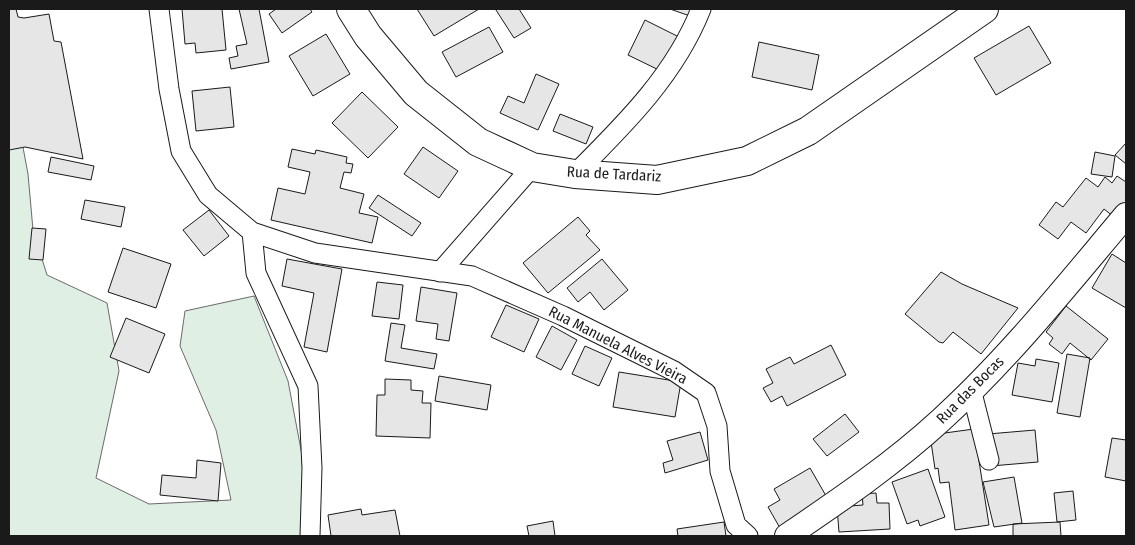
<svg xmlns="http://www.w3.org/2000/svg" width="1135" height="545" font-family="'Fira Sans Condensed',sans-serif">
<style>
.green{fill:#e0efe3;stroke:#6a6a6a}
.building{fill:#e6e6e6;stroke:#1a1a1a}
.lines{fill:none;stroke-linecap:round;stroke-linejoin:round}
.minor-casing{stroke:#1a1a1a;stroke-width:21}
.tertiary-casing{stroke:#1a1a1a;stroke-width:26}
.primary-casing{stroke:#1a1a1a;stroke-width:30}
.minor{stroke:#fff;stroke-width:19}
.tertiary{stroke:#fff;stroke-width:24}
.primary{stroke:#fff;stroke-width:28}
.labels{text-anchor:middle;stroke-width:4;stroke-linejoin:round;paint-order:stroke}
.street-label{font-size:15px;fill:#1a1a1a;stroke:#fff}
</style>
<rect width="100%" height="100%" fill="#fff"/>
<path class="green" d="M22 142 28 174 33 230 47 275 107 303 119 371 96 478 149 504 231 500 216 430 180 346 185 311 254 296 288 381 302 455 305 536H9V145Z"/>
<path class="building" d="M9 9H16L18 17 24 18 49 14 54 41 61 42 83 159 25 147 9 150Z
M182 9H222L226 50 196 53 195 43 185 44Z
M239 9H259L269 62 231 69 229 58 238 56 236 46 247 44Z
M276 9H310L312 12 282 33 269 14Z
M417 9H479L434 36Z
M497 9H519L531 28 514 38 496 10Z
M670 9H692L690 16Z
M645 20 681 38 663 72 628 55Z
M1029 26 1051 63 996 95 974 58Z
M489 27 503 52 456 77 442 52Z
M326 34 350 74 313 96 289 56Z
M759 42 819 55 812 90 752 77Z
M536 74 559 84 538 130 500 113 508 96 524 103Z
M230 87 234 127 196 131 192 91Z
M362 92 398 127 368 158 332 123Z
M560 114 593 127 586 144 553 131Z
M1126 143V164L1115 155Z
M423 147 458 171 439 198 404 174Z
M292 149 315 154 316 150 347 157 346 163 353 164 351 173 344 172 340 188 364 194 359 213 378 217 372 243 271 220 278 188 305 194 310 172 288 167Z
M1095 152 1115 156 1112 177 1091 174Z
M51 157 94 166 91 180 48 172Z
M1117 176 1126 182V201L1114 217 1104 209 1086 233 1071 222 1058 239 1039 225 1056 202 1063 207 1086 178 1098 187 1105 177 1112 183Z
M378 195 421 223 412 236 369 208Z
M85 200 125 207 121 227 81 219Z
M209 210 229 236 204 256 183 230Z
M578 217 590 231 586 235 600 250 548 293 523 263Z
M32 228 46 229 43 260 29 259Z
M123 248 171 264 156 308 108 292Z
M1112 254 1126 263V308L1092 288Z
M287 259 342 269 327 352 304 347 314 293 282 286Z
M602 259 628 290 604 310 590 292 578 302 567 288Z
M941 272 962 284 1018 308 981 354 953 332 943 343 939 342 905 314Z
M377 282 403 285 399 319 372 316Z
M421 287 457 293 449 341 436 339 438 324 416 321Z
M506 305 539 319 524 352 491 337Z
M1066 306 1108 339 1091 360 1070 343 1062 354 1049 344 1053 338 1046 332Z
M126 318 165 334 149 373 110 357Z
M391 323 405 325 401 348 437 354 434 369 385 361Z
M552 326 577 340 561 370 536 357Z
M831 345 846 375 787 406 782 396 771 402 763 388 773 383 766 369 790 357 794 364Z
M585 346 612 358 599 386 572 374Z
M1067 354 1090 358 1080 417 1057 413Z
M1036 359 1059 363 1052 402 1012 395 1018 363 1035 366Z
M619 372 681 382 675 417 613 407Z
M439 376 491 385 487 410 435 401Z
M385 379 411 380V390L423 391 422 403H431L430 438 376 436 377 395H385Z
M845 414 859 432 827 456 813 439Z
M974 429 989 525 955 530 949 482 940 483 938 468 935 469 930 435Z
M1035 430 1038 462 991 466 988 434Z
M700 432 708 460 665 473 663 463 673 460 667 441Z
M1112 438 1126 440V481L1105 477Z
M197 460 221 463 218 501 160 495 162 475 196 478Z
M810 468 829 501 780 528 768 507 780 500 774 489Z
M928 469 945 517 920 526 918 520 907 524 892 482Z
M1014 477 1022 523 994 527 983 482Z
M1073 491 1076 520 1057 522 1054 493Z
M876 493 877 503H889L890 529 839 532 837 507 863 505 862 494Z
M361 509 362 515 395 510 400 536H331L328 515Z
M553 521 555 536H529L527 526Z
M724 522 726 536H678L677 529Z
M1060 522 1061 536H1013V524Z"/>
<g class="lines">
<defs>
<path id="minor" d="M159 9 169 89 181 151 208 195 252 232 315 253 472 276 563 316 674 371 706 393 717 426 720 471 736 525 748 536
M575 174C624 125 675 75 701 9
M252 232 256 273 308 386 312 468 310 536
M440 272 532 167
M971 389 989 460"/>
<path id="tertiary" d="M787 536C840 500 893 464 941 420 1009 358 1067 285 1126 215"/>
<path id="primary" d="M351 9 368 36 416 93 478 142 532 167 575 174 657 180 747 161 808 131 984 9"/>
</defs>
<use href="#minor" class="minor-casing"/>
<use href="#tertiary" class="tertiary-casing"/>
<use href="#primary" class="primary-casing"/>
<use href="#minor" class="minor"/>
<use href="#tertiary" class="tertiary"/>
<use href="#primary" class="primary"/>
</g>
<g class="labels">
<g class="street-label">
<text transform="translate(614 174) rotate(3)" y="5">Rua de Tardariz</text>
<text transform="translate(618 345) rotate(27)" y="5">Rua Manuela Alves Vieira</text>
<text transform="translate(970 390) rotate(-45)" y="5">Rua das Bocas</text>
</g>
</g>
<rect width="1135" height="545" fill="none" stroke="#1a1a1a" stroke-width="20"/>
</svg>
